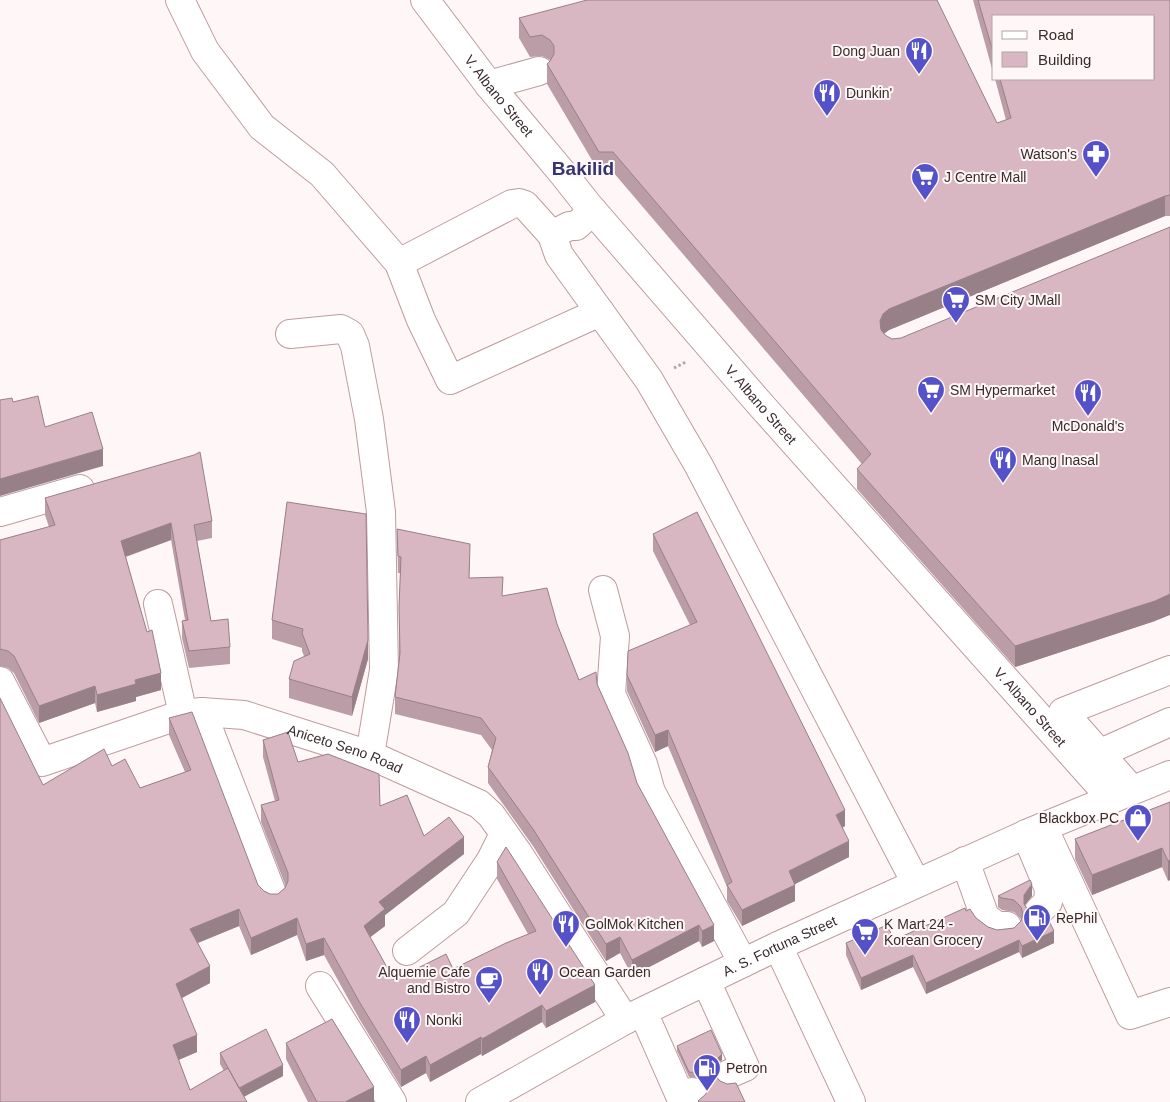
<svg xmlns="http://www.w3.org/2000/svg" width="1170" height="1102" font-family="Helvetica,sans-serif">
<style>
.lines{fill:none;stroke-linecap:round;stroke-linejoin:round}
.minor-casing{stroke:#be9c9d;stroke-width:30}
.major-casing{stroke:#be9c9d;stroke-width:30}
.path{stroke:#b0a6a6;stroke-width:3;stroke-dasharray:2.5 2.5;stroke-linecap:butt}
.minor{stroke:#fff;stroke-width:28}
.major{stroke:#fff;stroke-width:28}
.wall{fill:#ba9da7}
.shaded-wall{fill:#978088}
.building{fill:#d8b7c2;stroke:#978088}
.labels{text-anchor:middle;stroke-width:4;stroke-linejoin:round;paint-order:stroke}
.poi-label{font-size:14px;fill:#392b2c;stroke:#fff7f7;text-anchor:start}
.street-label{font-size:14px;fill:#392b2c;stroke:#fff7f7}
.district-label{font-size:19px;font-weight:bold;fill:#333570;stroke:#fff7f7}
</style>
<rect width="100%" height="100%" fill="#fff7f7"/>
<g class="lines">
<defs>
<g id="minor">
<path d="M180 0 205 51 262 127 322 174 399 263 421 320 450 380 600 312"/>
<path id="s1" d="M425 0 489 85 565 176 587 204 760 404 1112 799"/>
<path d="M489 85 539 71"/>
<path d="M552 235 569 226H576L593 211"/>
<path d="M399 263 512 204 519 203 525 205 552 235 559 255 649 380 699 466 916 883"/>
<path d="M290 334 341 329 350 334 355 346 369 419 381 512 384 670 370 755"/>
<path d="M0 512 80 489"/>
<path d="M603 590 615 636 611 694 643 764 651 792 743 963"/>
<path d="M158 604 183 714"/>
<path id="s2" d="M0 681 42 762 183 714 202 712 244 715 370 755 479 804 491 815 518 853 625 1020"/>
<path d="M202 712 273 896"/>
<path d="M1083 761 1170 722"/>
<path d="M1132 790 1063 712 1170 670"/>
<path d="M1043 827 1130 1015 1170 1002"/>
<path d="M1026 834 1049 889 1048 902 1039 911"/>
<path d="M965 861 985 917 997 926H1007"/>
<path d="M778 946 851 1102"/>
<path d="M407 951 456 913 491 860 504 834"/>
<path d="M706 981 745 1067 729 1074"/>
<path d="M320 986 392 1102"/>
<path d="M643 1012 681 1098 692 1092"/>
</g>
<g id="major">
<path id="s3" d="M480 1102 625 1020 778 946 1031 832 1170 775"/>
</g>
</defs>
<use href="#minor" class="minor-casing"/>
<use href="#major" class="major-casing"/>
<path class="path" d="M674 368 686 362"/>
<use href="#minor" class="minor"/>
<use href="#major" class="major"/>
</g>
<path class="wall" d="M973 0H1170V216H1165L889 330 884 334 1155 621 1015 667 857 489V469L862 464 613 172H599L547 84V64L550 61V60L542 56 530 57 519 38V18L997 123 1006 120 995 79H1154L994 16V76Z
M45 498 212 521V538L197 541 211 621 230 647V664L189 668 182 638V621L185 620 171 540 126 557 161 690 136 697V701L97 712 95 703 39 723 14 673 8 668 0 666V540L49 527 45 515Z
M287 502 368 659 352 716 289 698V679L304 656 302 651V648L272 639V620Z
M397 529 470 561 469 578 503 596 557 624 579 680 597 684 637 783 714 941 702 947 699 941 632 976 620 953 606 961 533 846 488 783V767L492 750 481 735 395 714V697L399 656 400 573H398Z
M653 534 845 826 842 828 849 857 795 884V901L742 926 727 901V887L668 746 655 752 627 691V675L690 625 653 551Z
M169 718 258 885 264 891 270 894H278L285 888 286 887 261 822V805L275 801 263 757V740L298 762 380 806 424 836 464 854 385 915V926L370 937 394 980 453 969 528 934 497 879V862L595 1002 546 1028 542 1022 482 1056 481 1054 430 1082 426 1073 401 1087 360 1020 324 955 306 961 297 935 251 955 239 926 198 943 210 983 182 998 197 1052 179 1060 190 1090 224 1071 220 1064V1053L283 1076 244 1096 0 1102 43 785 112 766 140 788 185 772 169 735Z
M1170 802 1168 881 1162 867 1092 895 1075 859V839Z
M998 896H1032L1025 905 1028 910 1054 943 1022 958 1019 952 926 994 913 967 861 990 846 955V943L894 940 966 911 988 927 997 930 1014 928 1021 921V919L1014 912 1002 910 998 907Z
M286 1043 374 1102H308L286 1059Z
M677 1046 722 1060 716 1065 714 1070 715 1075 720 1081 745 1102H698V1101L706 1094 707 1090 706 1085 700 1078 689 1077 677 1051Z"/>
<path class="shaded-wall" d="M1165 196V216L889 330 883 334 880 341V321L883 314 889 309Z
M103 449V466L0 496V479Z
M171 523V540L121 558V541Z
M1170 594V615L1155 621 1015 667V646Z
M368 640V659L352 716V697Z
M161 673V690L136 697V701L97 712V695L135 680Z
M95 686V703L39 723V706Z
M668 730V746L655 752V735Z
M845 810V826L836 831V815Z
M464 837V854L385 915V926L364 942V926L379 902Z
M849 841V857L789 887V871Z
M1162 848V867L1092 895V875Z
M1170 860V880L1168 881V861Z
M1032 884V896L1024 906V895Z
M795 885V901L742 926V910Z
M239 909V926L190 946V929Z
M297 918V935L251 955V938Z
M699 925V941L632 976V960Z
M714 925V941L702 947V931Z
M1054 931V943L1022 958V946Z
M620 937V953L606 961V944Z
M324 938V955L306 961V944Z
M1019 940V952L926 994V983Z
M913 955V967L861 990V978Z
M210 966V983L176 1001V984Z
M595 985V1002L546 1028V1011Z
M542 1005V1022L482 1056V1039Z
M197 1035V1052L173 1062V1045Z
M481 1037V1054L430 1082V1065Z
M722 1054V1060L716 1065 714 1072V1066L716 1060Z
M426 1056V1073L401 1087V1070Z
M283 1065V1076L238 1100V1089Z
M374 1087V1102H345Z"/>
<path class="building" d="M587 0H937L997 123 1011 118 1000 79H1154V16H994V55L978 0H1170V195L1165 196 889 309 883 314 880 321 881 330 885 335 892 339 901 338 1170 227V594L1155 601 1015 646 857 469 871 454 613 152H599L547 64 550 61 554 54V46L550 40 542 35 530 37 519 18Z
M38 396 45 427 92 412 103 449 0 479V400L12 398 13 402Z
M200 452 212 521 194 525 211 621 228 619 230 647 189 651 182 621 188 620 171 523 121 541 147 632 152 630 161 673 135 680 136 684 97 695 95 686 39 706 14 656 8 651 0 649V540L55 525 45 498 194 455Z
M287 502 366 514 368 640 352 697 289 679 294 661 310 654 302 633 303 629 272 620Z
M697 512 845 810 836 815 849 841 789 871 795 885 742 910 727 885 732 882 668 730 655 735 627 675 628 651 697 622 653 534Z
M397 529 470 544 469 578 503 577 502 596 547 588 557 624 579 680 596 672 597 684 628 753 637 783 714 925 702 931 699 925 632 960 620 937 606 944 533 829 488 767 496 738 481 718 395 697 400 653 399 607 401 557 398 556Z
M0 698 43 785 104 749 112 766 125 759 140 788 191 770 169 718 192 712 258 885 264 891 270 894H278L285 888 288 881V873L261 805 279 800 263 740 288 732 298 762 328 754 379 774 380 806 407 795 424 836 449 817 464 837 379 902 385 909 364 926 394 980 446 954 453 969 506 943 536 931 497 862 506 847 595 985 546 1011 542 1005 482 1039 481 1037 430 1065 426 1056 401 1070 360 1003 324 938 306 944 297 918 251 938 239 909 190 929 210 966 176 984 197 1035 173 1045 190 1090 228 1068 247 1102H0Z
M1170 802V860L1168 861 1162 848 1092 875 1075 839Z
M1030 880 1032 884 1024 895V904L1028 910 1034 914 1045 913 1054 931 1022 946 1019 940 926 983 913 955 861 978 846 943 887 925 894 940 965 908 966 911 970 909 976 918 988 927 997 930 1014 928 1021 921 1023 914 1021 907 1014 900 1002 898 998 896Z
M332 1019 374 1087 345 1102H317L286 1043Z
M266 1029 283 1065 239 1088 220 1053Z
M711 1030 722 1054 716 1060 714 1066 715 1075 720 1081 727 1084 736 1083 745 1102H699L698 1101 706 1094 708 1087 706 1079 700 1073 689 1072 677 1046Z"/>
<defs>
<symbol id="restaurant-pin" viewBox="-11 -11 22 30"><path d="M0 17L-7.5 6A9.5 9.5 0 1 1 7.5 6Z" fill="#5552c9" stroke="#fff7f7"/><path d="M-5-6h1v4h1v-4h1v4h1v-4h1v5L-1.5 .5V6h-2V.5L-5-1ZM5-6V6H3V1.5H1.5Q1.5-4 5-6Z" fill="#fff"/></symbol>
<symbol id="pharmacy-pin" viewBox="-11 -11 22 30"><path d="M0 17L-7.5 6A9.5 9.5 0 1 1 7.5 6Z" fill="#5552c9" stroke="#fff7f7"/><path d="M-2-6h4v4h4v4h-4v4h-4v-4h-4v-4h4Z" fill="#fff"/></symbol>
<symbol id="supermarket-pin" viewBox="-11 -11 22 30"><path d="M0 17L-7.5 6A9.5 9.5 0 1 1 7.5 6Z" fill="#5552c9" stroke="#fff7f7"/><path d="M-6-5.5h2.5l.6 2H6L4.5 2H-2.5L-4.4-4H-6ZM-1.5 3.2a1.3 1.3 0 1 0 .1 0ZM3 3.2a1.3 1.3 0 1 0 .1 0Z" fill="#fff"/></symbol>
<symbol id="shop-pin" viewBox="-11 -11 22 30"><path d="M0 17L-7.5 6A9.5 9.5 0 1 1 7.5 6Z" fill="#5552c9" stroke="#fff7f7"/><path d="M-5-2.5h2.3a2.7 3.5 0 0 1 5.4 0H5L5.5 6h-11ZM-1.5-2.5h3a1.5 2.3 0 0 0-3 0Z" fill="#fff"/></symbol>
<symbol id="fuel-pin" viewBox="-11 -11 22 30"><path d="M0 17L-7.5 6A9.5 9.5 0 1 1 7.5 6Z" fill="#5552c9" stroke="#fff7f7"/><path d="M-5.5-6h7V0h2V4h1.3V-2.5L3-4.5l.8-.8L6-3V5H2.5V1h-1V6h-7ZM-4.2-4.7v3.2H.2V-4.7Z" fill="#fff"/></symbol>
<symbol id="cafe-pin" viewBox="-11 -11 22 30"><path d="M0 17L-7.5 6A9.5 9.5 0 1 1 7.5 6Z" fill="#5552c9" stroke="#fff7f7"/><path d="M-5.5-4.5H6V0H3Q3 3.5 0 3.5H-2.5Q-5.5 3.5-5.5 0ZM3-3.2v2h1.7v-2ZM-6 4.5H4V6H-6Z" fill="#fff"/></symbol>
</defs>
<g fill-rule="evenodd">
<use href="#restaurant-pin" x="903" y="35" width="32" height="43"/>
<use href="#restaurant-pin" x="811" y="77" width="32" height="43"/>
<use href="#pharmacy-pin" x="1080" y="138" width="32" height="43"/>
<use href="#supermarket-pin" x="909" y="161" width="32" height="43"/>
<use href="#supermarket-pin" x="940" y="284" width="32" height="43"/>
<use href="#supermarket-pin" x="915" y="374" width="32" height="43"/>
<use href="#restaurant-pin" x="1072" y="377" width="32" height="43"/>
<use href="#restaurant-pin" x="987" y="444" width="32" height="43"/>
<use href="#shop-pin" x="1122" y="802" width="32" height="43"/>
<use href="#fuel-pin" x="1021" y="902" width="32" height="43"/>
<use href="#restaurant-pin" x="550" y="908" width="32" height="43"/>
<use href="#supermarket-pin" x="849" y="916" width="32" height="43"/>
<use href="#restaurant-pin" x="524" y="956" width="32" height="43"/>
<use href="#cafe-pin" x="473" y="964" width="32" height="43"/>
<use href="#restaurant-pin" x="391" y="1004" width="32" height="43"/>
<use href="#fuel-pin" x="691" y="1052" width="32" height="43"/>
</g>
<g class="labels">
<g class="poi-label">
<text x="900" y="56" text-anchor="end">Dong Juan</text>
<text x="846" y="98">Dunkin'</text>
<text x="1077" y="159" text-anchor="end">Watson's</text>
<text x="944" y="182">J Centre Mall</text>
<text x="975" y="305">SM City JMall</text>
<text x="950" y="395">SM Hypermarket</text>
<text x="1088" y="431" text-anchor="middle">McDonald's</text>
<text x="1022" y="465">Mang Inasal</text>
<text x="1119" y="823" text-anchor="end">Blackbox PC</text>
<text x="1056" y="923">RePhil</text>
<text x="585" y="929">GolMok Kitchen</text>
<text x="884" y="929">K Mart 24 -<tspan x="884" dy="16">Korean Grocery</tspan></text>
<text x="470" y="977" text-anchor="end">Alquemie Cafe<tspan x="470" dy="16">and Bistro</tspan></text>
<text x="559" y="977">Ocean Garden</text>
<text x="426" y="1025">Nonki</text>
<text x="726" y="1073">Petron</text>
</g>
<g class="street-label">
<text dy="5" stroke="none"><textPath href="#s1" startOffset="121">V. Albano Street</textPath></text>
<text dy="5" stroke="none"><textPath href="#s1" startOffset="526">V. Albano Street</textPath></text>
<text dy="5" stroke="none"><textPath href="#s1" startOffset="931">V. Albano Street</textPath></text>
<text dy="5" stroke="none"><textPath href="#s2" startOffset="408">Aniceto Seno Road</textPath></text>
<text dy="5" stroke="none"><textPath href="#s3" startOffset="338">A. S. Fortuna Street</textPath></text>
</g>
<g class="district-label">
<text x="583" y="175">Bakilid</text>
</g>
</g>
<rect x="992" y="15" width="162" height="65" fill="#fff7f7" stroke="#b0a5a6"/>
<rect x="1002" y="31" width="25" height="8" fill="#ffffff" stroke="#b0a5a6"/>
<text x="1038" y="40" font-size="15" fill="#392b2c">Road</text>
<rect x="1002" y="52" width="25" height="15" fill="#d8b7c2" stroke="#b0a5a6"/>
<text x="1038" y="65" font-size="15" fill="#392b2c">Building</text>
</svg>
